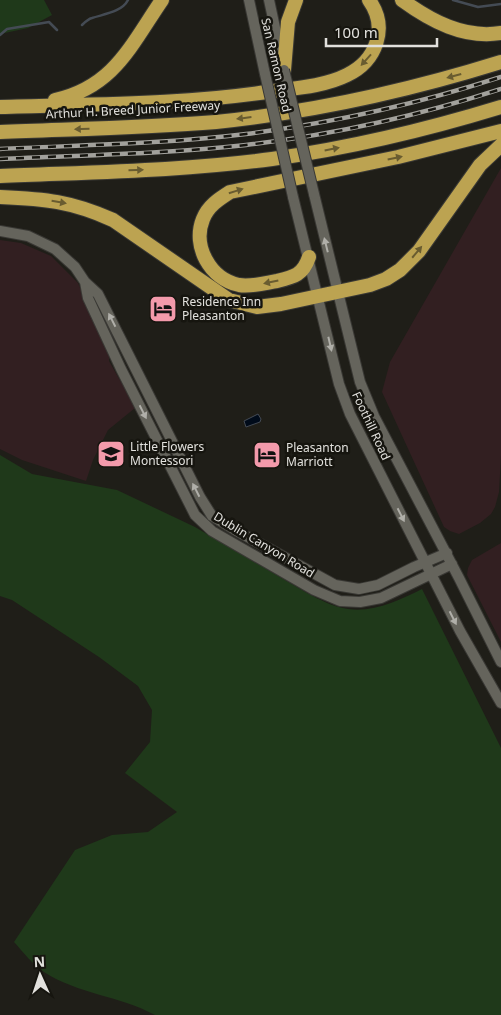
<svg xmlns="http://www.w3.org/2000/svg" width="501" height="1015" font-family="'Noto Sans',sans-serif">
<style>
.commercial{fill:#321f21}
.green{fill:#1f391a}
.water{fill:#000b1a;stroke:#444b54}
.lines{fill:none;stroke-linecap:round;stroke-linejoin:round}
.stream{stroke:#444b54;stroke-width:2.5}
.secondary-casing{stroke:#393834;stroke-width:12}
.highway-casing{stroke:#393834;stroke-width:16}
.secondary{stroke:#65645c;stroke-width:10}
.highway{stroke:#bca351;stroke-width:14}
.rail-casing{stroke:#a2a19c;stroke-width:4.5}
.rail{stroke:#16150f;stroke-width:2.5;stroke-dasharray:8;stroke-linecap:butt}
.secondary-bridge-casing{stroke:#393834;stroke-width:12;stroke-linecap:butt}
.secondary-bridge{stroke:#65645c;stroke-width:10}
.oneway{fill:#695c30}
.oneway2{fill:#b0afa9}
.labels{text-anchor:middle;stroke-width:5;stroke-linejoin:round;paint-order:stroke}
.street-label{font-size:12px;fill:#e2e1dd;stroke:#16150f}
.poi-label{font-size:12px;fill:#e2e1dd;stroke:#16150f;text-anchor:start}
</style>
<rect width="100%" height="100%" fill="#1f1e18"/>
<path class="commercial" d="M501 168V456L499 492 495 507 491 514 480 523 459 534 450 531 444 527 382 392 390 362Z
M0 240 21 243 51 256 78 283 109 353V361L121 382 123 384 135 408 108 430 93 460 86 481 22 460 0 449Z
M501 543V642L467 575 468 568 472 560Z"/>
<path class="green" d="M0 0H44L52 15 28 28 0 34Z
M0 455 32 474 117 490 195 527 307 593C320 600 334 607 348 609 373 613 400 600 422 589L501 748V1015H155C120 996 78 994 44 972 33 965 23 952 14 942L75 850 112 835 148 832 177 812 125 773 150 742 152 710 138 686 99 657 12 600 0 596Z"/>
<path class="water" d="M258 414 261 419 260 422 246 427 244 421Z"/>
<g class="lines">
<path class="stream" d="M453 0 478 7 501 4
M82 25C85 22 88 19 92 18 104 14 122 12 128 0
M0 35 7 29 49 22 57 30"/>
<defs>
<path id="secondary" d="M249 0 265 74
M269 0 282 60
M314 194 360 382 374 416 459 578 501 662
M293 197 339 384 350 414 460 631 501 703
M0 231 28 236 55 249 75 267 85 282 98 294 200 497 212 516 235 530 335 585 359 589 378 585 414 567 447 553
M85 282 88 298 121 369 195 515 212 531 314 590 340 601 360 602 381 598 452 564"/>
<path id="highway" d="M402 0C431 21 464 39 501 33
M284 70 288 22 296 0
M55 100C114 87 131 45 162 0
M0 107C91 104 182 105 273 91 297 88 325 86 347 75 376 61 389 28 369 0
M0 132C72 129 144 128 216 122 313 112 408 91 501 62
M0 176C91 172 182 171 272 159 350 148 426 130 501 107
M0 197C45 199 71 201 113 220L229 300 257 307 281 304 370 285 386 279 400 270 419 251 480 165 501 145
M309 257C303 275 294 277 277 281 265 283 252 287 239 285 210 279 192 246 203 219 208 206 219 199 230 192L398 157 501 131"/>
</defs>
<use href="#secondary" class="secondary-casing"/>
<use href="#highway" class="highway-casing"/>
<use href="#secondary" class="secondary"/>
<use href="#highway" class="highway"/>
<defs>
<path id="rail" d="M0 149C82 145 164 144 246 134 333 123 418 104 501 77
M0 159C82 155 164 154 246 145 333 135 418 116 501 89"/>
</defs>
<use href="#rail" class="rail-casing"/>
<use href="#rail" class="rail"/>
<defs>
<path id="secondary-bridge" d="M284 70 314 194
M265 74 293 197"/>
</defs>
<use href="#secondary-bridge" class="secondary-bridge-casing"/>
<use href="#secondary-bridge" class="secondary-bridge"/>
</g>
<defs><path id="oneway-solid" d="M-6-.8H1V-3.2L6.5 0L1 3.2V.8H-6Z" transform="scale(1.25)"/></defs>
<g class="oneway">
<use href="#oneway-solid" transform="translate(366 60) rotate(132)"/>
<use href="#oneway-solid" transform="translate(454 76) rotate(165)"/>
<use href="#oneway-solid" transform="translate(244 118) rotate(173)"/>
<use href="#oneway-solid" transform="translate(82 129) rotate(178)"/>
<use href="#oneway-solid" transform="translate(332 149) rotate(-11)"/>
<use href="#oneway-solid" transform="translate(395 158) rotate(-12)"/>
<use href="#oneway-solid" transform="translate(136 170) rotate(-2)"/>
<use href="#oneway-solid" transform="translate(236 191) rotate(-17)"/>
<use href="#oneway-solid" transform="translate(59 202) rotate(10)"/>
<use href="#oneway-solid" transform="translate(417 252) rotate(-50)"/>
<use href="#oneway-solid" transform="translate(271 282) rotate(168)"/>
</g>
<g class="oneway2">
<use href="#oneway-solid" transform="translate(326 245) rotate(-104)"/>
<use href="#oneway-solid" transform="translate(112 320) rotate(-117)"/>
<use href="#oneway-solid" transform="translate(330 344) rotate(77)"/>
<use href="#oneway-solid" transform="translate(143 412) rotate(63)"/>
<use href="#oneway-solid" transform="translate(196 490) rotate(-117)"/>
<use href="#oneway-solid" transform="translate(401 515) rotate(63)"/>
<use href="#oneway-solid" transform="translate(453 618) rotate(63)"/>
</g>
<defs>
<symbol id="hotel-square" viewBox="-11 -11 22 22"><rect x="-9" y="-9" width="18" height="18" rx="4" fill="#f39aab" stroke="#16150f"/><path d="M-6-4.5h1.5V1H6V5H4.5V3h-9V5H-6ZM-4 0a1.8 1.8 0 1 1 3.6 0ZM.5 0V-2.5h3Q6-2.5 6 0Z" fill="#111"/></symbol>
<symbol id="school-square" viewBox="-11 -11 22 22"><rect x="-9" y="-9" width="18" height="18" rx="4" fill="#f39aab" stroke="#16150f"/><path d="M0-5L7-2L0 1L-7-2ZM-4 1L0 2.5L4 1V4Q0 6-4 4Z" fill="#111"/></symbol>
</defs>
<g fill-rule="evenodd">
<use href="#hotel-square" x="147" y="293" width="32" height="32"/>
<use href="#school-square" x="95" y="438" width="32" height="32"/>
<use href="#hotel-square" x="251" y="439" width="32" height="32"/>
</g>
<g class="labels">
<g class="street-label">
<text transform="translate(276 65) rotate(77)" y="4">San Ramon Road</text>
<text transform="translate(133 110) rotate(-3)" y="4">Arthur H. Breed Junior Freeway</text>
<text transform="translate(371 426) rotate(65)" y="4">Foothill Road</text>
<text transform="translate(264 545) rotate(31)" y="4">Dublin Canyon Road</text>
</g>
<g class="poi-label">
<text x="182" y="306">Residence Inn<tspan x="182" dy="14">Pleasanton</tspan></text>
<text x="130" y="451">Little Flowers<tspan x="130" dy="14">Montessori</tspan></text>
<text x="286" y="452">Pleasanton<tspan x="286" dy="14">Marriott</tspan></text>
</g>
</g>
<g transform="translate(40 975) rotate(357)" stroke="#16150f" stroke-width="4" paint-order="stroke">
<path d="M0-4L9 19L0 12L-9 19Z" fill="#e2e1dd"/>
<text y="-8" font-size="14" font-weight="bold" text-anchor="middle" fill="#e2e1dd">N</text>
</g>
<path d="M326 38v8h111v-8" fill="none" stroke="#e2e1dd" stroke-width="2.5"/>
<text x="334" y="38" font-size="15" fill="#e2e1dd" stroke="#16150f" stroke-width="4" paint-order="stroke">100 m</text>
</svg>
